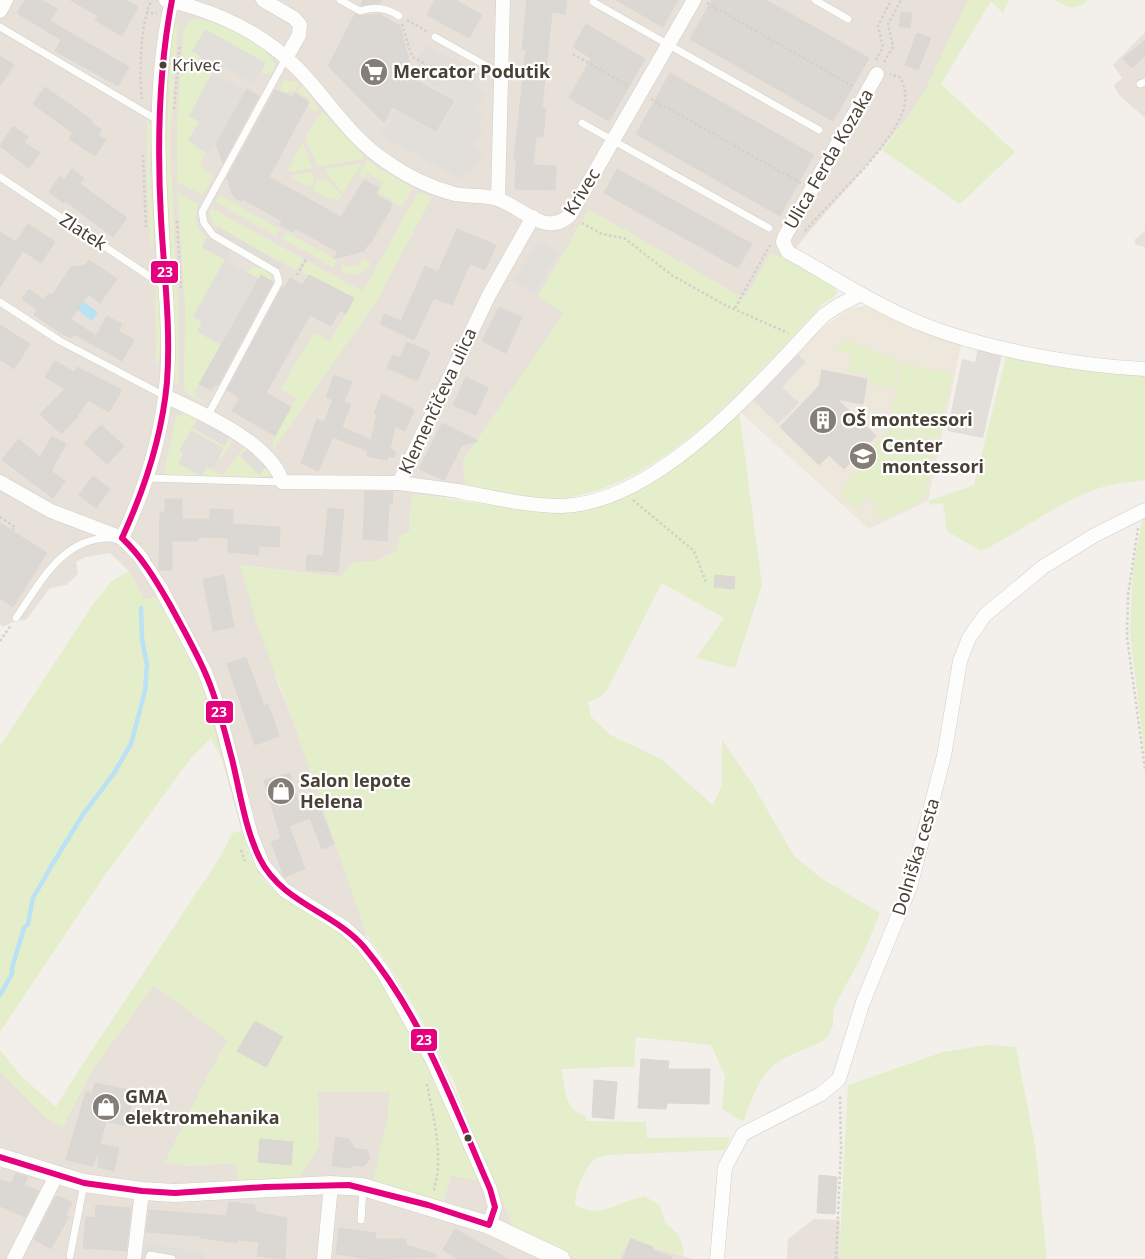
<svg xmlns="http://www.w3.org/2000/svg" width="1145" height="1259" font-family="'Noto Sans',sans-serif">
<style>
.residential{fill:#e7e1d9}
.education{fill:#eee7db}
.green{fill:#e4eeca}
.parking{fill:#e2dfdb}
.water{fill:#bae1f4}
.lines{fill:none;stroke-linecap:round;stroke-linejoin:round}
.stream{stroke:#bae1f4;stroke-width:4.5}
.building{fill:#dbd7d2;stroke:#dbd7d2}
.service-casing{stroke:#d1cec9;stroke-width:8}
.minor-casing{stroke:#d1cec9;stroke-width:15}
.tertiary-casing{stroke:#d1cec9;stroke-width:19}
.path{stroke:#d3d0cb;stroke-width:2.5;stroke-dasharray:2.5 2.5;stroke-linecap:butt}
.service{stroke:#fdfdfc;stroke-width:7}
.minor{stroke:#fdfdfc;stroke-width:14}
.tertiary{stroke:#fdfdfc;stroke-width:18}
.bus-1-casing{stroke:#fff;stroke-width:10}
.bus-1{stroke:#e5007d;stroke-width:6}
.bus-dot{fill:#4a4136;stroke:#fff;stroke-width:2}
.labels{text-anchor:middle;stroke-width:4.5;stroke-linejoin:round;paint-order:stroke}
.bus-label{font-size:17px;fill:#4a4136;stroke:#fff;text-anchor:start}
.poi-label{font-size:18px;font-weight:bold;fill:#4a4136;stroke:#fff;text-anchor:start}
.street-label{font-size:18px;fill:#4a4136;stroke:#fff}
.line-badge{stroke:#fff;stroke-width:2}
.badge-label{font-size:14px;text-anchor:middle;font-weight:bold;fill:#fff}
</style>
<rect width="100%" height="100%" fill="#f3f0ec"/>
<path class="residential" d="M0 0H968L927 88 907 119 803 239 788 260 770 254 745 299 589 210 538 296 564 313 463 461 466 488 458 499 413 494 409 517 410 531 400 536 397 551 376 561 351 563 341 577 241 565 279 686 291 715 367 935 347 940 280 895 257 872 242 831 199 677 158 597 141 600 129 571 110 553 85 557 76 562 78 574 66 585 50 588 26 620 15 621 3 627 0 625Z
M1145 32V118L1119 95 1114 85 1122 78 1113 65Z
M1145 231V247L1136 245 1134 240Z
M154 985 228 1040 206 1079 186 1166 232 1163 237 1168 239 1184 319 1145 318 1092H390L388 1116 443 1202 451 1175 496 1184 514 1228 577 1259H0V1072L47 1118 63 1126 92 1070Z
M814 1219 840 1220 839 1259H787L788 1239Z
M630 1237 653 1247 692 1259H619Z"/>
<path class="education" d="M865 306 878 308 962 341 928 501 869 529 739 411 810 337 849 309Z"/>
<path class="green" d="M968 0H1009L1003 13 991 1 941 84 1015 152 960 204 882 150 907 119 926 88Z
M1054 0H1088C1076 12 1067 7 1054 0Z
M194 19C213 18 274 47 275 67L271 73 261 74 265 63 205 29 202 57 198 64 213 72 189 116 199 122 195 147 206 153 200 166 213 177 203 195 177 182V123L183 34 187 23Z
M178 22 170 142 178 304V388L174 378V305L166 159 170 61 173 29Z
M285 80 298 82 295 91 284 92 280 89Z
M302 86 319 108 315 114 309 105 308 98 298 92Z
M322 111 364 156 363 159 318 167 305 138Z
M147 118 151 126 150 173 154 240 151 247 147 182Z
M303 143 312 168 290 172 288 169Z
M368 159 378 168 413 188 402 207 378 192 383 182 367 173 364 178 358 175Z
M362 163 343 194 325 171V169Z
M311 172 314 179 310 187 292 179 293 175Z
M326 178 342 196 339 200 329 199 312 190 318 179 322 180Z
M177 192 194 202 199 203C193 217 195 227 207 237L202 247 225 260 193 316 203 322 197 332 221 345 194 394 206 404 187 394 184 388 185 306Z
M418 192 432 197 378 299 273 450C271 434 288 412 297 398L281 389 314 332 330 342 354 299 301 272 307 261 363 291Z
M219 195 280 229 276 236 216 202Z
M211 208 304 259 297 271 214 225 209 215Z
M589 210 745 299 770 253C791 262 824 271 837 290L836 295 823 304C752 378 664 489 556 499 526 501 495 493 466 488L463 461 564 313 538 296Z
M287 232 337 260 333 267 283 239Z
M363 259 371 263C363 277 352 277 340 270L343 264 348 267 360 264Z
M253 267C262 266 271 272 273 281L261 275 259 279 247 272Z
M155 285 158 290C160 311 165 349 156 367Z
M847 340 900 362 893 389 869 384 871 375 847 371 854 355 834 349Z
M1007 352 1145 374V480C1131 482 1116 483 1103 487 1061 500 1021 532 981 551L947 531 943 503 931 505 928 501 974 485Z
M902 363 952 374 938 438 888 427Z
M739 411 762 585 735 668 696 658 724 618 662 583 607 690 601 697 588 702 591 717 611 735 661 759 713 805 722 785V740L753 785 794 856 821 878 880 913 863 954 836 1003 833 1011V1025L829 1035 824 1040C810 1048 795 1052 781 1060 759 1073 752 1100 743 1122L722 1109 725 1076 711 1045 636 1037 634 1067C609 1066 587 1069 562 1069 565 1088 564 1111 586 1116V1121L646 1122 647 1138 730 1137 725 1150 608 1155C605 1156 600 1156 597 1158 585 1164 575 1193 575 1205 600 1220 620 1201 644 1196L660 1205 665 1223C678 1231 683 1240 684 1256L653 1247 630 1237 619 1259H577L514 1228 471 1128 454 1082 417 1012 388 964 367 935 291 715 256 622 240 565 341 577 351 563 376 561 397 551 400 536 410 531 409 517 413 494C489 503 572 527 644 488 679 468 709 437 739 411Z
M184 413 198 418 193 428 224 446 230 436 232 441 222 457 218 458 223 449 179 451 184 454 178 463 201 476 207 466 219 474H224L245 446 249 447 240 456 259 474 268 465 272 473 271 475 259 478 169 475 164 473 176 416Z
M887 428 938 440 924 500 883 520 874 513 879 507 867 496 856 509 843 497 841 489 885 435Z
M1145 519V758L1130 633 1133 568 1142 521Z
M129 571 143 595 142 600 157 597 199 677 225 766 211 738 191 758 105 875 0 1032V746L94 603 112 581Z
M242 831C247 845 250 862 259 874 278 900 309 911 335 930 349 940 362 954 372 968 418 1034 446 1110 481 1182L451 1175 443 1202 373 1180 388 1116 390 1092H318L319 1145 298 1181 239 1185 237 1168 232 1163 186 1166 165 1162 206 1079 228 1040 154 985 92 1070 63 1127 47 1118 0 1072V1050L22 1077 56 1107C97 1040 143 975 186 908 202 883 220 861 232 833Z
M988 1045 1016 1047 1035 1145 1047 1259H839L848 1085 943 1052Z"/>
<path class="parking" d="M205 29 266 63 253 84 217 64 213 73 246 91 211 152 206 153 188 140 199 122 189 116 212 73 198 64 201 57 192 51Z
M427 45 483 75 476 87 485 93 475 110 484 116 478 125 483 128 472 147 483 154 471 174 467 172 462 180 381 136 395 110 437 132 456 101 420 79 418 59Z
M219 227 284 265 281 270 216 233Z
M207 237 231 250 226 260 259 279 221 345 197 331 202 322 193 317 225 260 202 247Z
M538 240 559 252 535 293 514 281Z
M978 348 1002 355 983 438 947 431 962 359 975 362Z
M797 353 806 362 782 387 799 403 778 424 752 399Z
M198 418 230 436 225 446 192 428Z
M191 430 224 448 212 469 207 467 201 476 178 463 183 454 179 451Z
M249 447 268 465 259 475 240 456Z
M144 1243 206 1253 205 1259H142Z"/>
<path class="water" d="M82 301 98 312 92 321 76 309Z"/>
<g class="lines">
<path class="stream" d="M0 995 12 974V968L24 928 28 924 33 898 52 865 82 816 114 773 131 744 145 691 147 665 142 639 141 608"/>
</g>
<path class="building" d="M25 0H42L57 9 50 21 129 67 118 86 55 51 61 40 17 13Z
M70 0H126L138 7 122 36 95 20 98 16Z
M363 0H382L380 3 361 5Z
M435 0H456L482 15 469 38 427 15Z
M527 0H567L565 14 552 12 542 108 546 109 543 137H536L533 165 556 166 555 190 515 189 516 160 514 159 526 50H522Z
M616 0H678L663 27Z
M712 0H766L869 58 833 121 690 39Z
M901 12 912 13 910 28 899 26Z
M355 14 360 16 379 14 400 26 414 79 454 101 436 131 392 107 384 123 328 66Z
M586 24 645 59 609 121 569 98 591 58 573 47Z
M917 33 931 38 918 70 905 65Z
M1145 40V56L1132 68 1123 59Z
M0 56 14 65 0 86Z
M670 73 814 155 780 216 636 134Z
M45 87 93 121 91 123 102 130 98 135 106 140 95 156 69 139 73 133 33 104Z
M247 89 259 96 223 163 216 144Z
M275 90 293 97 295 93 309 102 269 177 341 217 364 180 379 188 376 195 391 203V208L370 244 369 243 364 251 334 259 338 252 295 228 293 232 287 229 280 225 282 221 243 199 241 201 235 198 232 193 227 177Z
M13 126 28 137 24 142 40 153 29 168 0 146Z
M72 169 84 178 80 184 127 218 113 237 65 201 64 203 49 192 60 176 64 180Z
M617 169 752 244 738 268 604 193Z
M28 224 55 242 41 263 23 251 0 287V232L16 242Z
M457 229 496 245 485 270 470 264 452 305 434 298 414 340 380 324 384 314 401 321 425 266 438 272Z
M89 260 117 279 100 303 88 294 71 319 96 336 107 316 122 324 118 331 134 340 122 361 74 334 71 338 61 333 34 315 37 310 22 299 29 289 44 300 49 293 52 295 71 267 85 265Z
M261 275 273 282 218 385 215 384 211 390 199 384Z
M309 275 354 298 346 314 340 311 331 326 310 315 266 393 291 407 275 436 232 411 240 398 227 390 282 287 284 288 290 278 302 285Z
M499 307 522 317 506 353 482 341Z
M0 325 30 344 14 369 0 359Z
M407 342 430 352 417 381 387 368 393 355 400 358Z
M55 361 74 372 77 367 122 390 109 412 88 400 77 416 78 417 61 434 40 414 65 389 45 377Z
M822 370 867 379 863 404 837 399 876 436 844 469 829 455 819 465 780 427 819 386Z
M334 375 352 382 344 402 351 404 342 427 371 440 377 414 374 413 382 394 414 410 405 431 395 426 390 449 396 452 394 457 388 456 387 460 367 456 368 451 333 437 318 471 301 463 317 419 324 422 333 400 326 397Z
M466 377 488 388 476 415 453 405Z
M442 423 478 441 462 445 444 480 419 469Z
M101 425 124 446 107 464 84 443Z
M52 436 66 444 51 471 65 481 53 498 2 460 18 439 40 457Z
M93 476 110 489 96 508 79 495Z
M365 491 393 492 392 504H389L387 541 363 539Z
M165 499H182V519H210V509L233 510V524L280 527 279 547 259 546 258 555 228 552V538L198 537V541H172V570H159L160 512H165Z
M328 508 344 510 338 572 306 570 307 555 323 556Z
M0 523 47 553 13 607 0 598Z
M224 575 234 627 213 631 203 579Z
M715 575 735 577 734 589 714 587Z
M246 657 264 706 268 704 279 736 255 745 227 664Z
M290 773 300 808 318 803 334 844 322 849 310 818 289 826 305 869 284 877 271 842 281 839 264 780Z
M255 1021 283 1037 266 1067 237 1051Z
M641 1059 669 1061 668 1069H710L709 1104 667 1103 666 1109 638 1108Z
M594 1080 617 1082 614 1119 592 1117Z
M95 1083 135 1091 126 1126 106 1121 100 1144 119 1148 114 1171 98 1167 99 1153 92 1166 66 1160 86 1091 92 1093Z
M336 1137 349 1139 354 1148 367 1150 370 1159 364 1166 354 1165 350 1168 332 1166Z
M260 1139 293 1142 291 1165 258 1162Z
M16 1173 28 1177 24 1185 39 1191 25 1217 0 1206V1180L11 1183Z
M819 1175 837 1177 835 1214 817 1213Z
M58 1196 72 1203 65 1216H69L51 1249 34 1239 55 1198Z
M229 1202 255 1205V1212L287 1218 285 1259 257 1256 259 1242 238 1240 237 1243 200 1238V1236L146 1232 149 1210 227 1216Z
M96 1205 131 1208 126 1251 83 1248 86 1217 95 1218Z
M339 1228 376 1233 375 1239H406V1245L436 1254V1257L369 1259 336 1254Z
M455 1229 508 1259H458L443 1250Z
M631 1239 653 1247 652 1250 672 1257V1259H623Z"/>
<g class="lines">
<defs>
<path id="service" d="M340 0 360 11C374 6 386 7 399 16
M815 0 848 19
M593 2 819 130
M0 27 159 121
M435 37 501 74
M1140 84 1145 82
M582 123 769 228
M0 177 164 286
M0 302 60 341 165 396
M207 417 279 282 276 272 213 235 204 223 202 212 286 58
M147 478 282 482
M16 618C40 583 63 536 112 538
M361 1220 363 1188
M70 1256 84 1184
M149 1259 150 1255 172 1259"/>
<path id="minor" d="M166 0C215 11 263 33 298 69 328 100 351 139 387 162 407 176 431 188 455 194 469 197 487 194 500 200 525 210 546 237 570 215L694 0
M263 0 294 18 300 25 299 35 286 58
M0 11 6 0
M877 74 785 236 783 242 788 252C833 277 875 305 922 324 984 349 1078 366 1145 369
M498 199 503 0
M165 396C198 411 273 444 282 482L399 483 489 295 533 217
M0 482 51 511 122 538 139 555 161 589 205 672 217 705 251 835 263 865 284 890 345 928 364 946 383 972 432 1059 490 1189 495 1207 489 1225
M399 483C420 486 442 488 463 492 495 498 528 506 561 506 659 504 760 382 823 316L839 305 859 295
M122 538C149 482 166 422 168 359 169 323 165 286 163 249 158 166 153 82 172 0
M14 1259 56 1176
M134 1259 142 1191
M324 1259 331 1185
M717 1259 725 1167 743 1134 821 1094 839 1079 863 1002 910 887 944 756 960 661 969 638 985 615 1043 567 1095 535 1145 510"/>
<path id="tertiary" d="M0 1157 84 1183 142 1191 175 1193 331 1185 363 1187 489 1225 561 1259"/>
</defs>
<use href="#service" class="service-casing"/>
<use href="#minor" class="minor-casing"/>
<use href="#tertiary" class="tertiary-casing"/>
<path class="path" d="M707 3 854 87
M146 12 157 14
M407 20 428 32
M402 24 412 57 426 64
M573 54 629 86
M876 60 883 47 878 26 891 0
M884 62 893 47 888 24 901 0
M142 99C139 76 140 20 152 0
M651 99 801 183
M174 109 180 44
M143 155 146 229
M177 221 181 288
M582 223 602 234 624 238 673 276 725 305 788 333
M805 231C835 196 879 160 900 118 907 104 907 90 900 77L890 74
M297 275 307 257
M735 308 770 245
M633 500 694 551 706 582
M0 517 15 527 13 530
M1138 528 1128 595 1127 637 1145 769
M0 641 11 625
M241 850 245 861
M427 1084C433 1118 445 1158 433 1192
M836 1259 841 1149 840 1095"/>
<use href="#service" class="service"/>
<use href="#minor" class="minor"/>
<use href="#tertiary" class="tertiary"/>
<defs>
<path id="bus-1" d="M122 538C142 557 155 579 169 603 183 629 198 654 209 682 219 707 225 733 232 759 240 792 245 829 260 859 282 903 334 912 364 947 423 1017 454 1107 490 1189L495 1207 489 1225
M122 538C145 488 162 437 167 382 171 328 164 273 161 219 157 145 158 73 172 0
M0 1157 84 1183 142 1191 175 1193 265 1187 349 1185 428 1205 489 1225"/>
</defs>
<use href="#bus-1" class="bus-1-casing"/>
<use href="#bus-1" class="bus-1"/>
</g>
<defs>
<symbol id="supermarket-disc" viewBox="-11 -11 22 22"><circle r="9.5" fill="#857e76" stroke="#fff"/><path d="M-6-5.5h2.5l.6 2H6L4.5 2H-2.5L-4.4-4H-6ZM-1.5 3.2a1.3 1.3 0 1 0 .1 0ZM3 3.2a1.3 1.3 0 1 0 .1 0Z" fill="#fff"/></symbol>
<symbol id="building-disc" viewBox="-11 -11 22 22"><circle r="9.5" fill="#857e76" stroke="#fff"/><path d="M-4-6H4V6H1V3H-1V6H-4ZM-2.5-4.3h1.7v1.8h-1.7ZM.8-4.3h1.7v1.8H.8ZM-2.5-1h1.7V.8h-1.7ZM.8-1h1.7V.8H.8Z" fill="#fff"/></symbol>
<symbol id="school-disc" viewBox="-11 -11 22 22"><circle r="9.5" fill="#857e76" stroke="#fff"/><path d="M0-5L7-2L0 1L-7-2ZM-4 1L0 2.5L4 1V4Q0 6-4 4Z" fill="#fff"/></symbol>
<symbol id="shop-disc" viewBox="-11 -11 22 22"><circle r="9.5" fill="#857e76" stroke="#fff"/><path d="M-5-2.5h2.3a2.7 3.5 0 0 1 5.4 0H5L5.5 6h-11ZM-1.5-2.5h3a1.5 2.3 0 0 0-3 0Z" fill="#fff"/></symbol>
</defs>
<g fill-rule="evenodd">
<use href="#supermarket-disc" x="358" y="56" width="32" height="32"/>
<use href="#building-disc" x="807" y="404" width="32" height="32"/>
<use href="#school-disc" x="847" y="440" width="32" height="32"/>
<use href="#shop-disc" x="265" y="775" width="32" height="32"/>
<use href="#shop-disc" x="90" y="1091" width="32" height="32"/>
</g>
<g class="bus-dot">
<circle cx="163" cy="65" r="4.5"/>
<circle cx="468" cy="1138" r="4.5"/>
</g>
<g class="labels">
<g class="bus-label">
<text x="172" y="71">Krivec</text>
</g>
<g class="poi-label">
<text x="393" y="78">Mercator Podutik</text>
<text x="842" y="426">OŠ montessori</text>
<text x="882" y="452">Center<tspan x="882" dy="21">montessori</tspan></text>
<text x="300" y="787">Salon lepote<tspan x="300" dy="21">Helena</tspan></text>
<text x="125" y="1103">GMA<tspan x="125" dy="21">elektromehanika</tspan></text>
</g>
<g class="street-label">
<text transform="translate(829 159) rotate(-60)" y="6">Ulica Ferda Kozaka</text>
<text transform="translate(582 192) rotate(-58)" y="6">Krivec</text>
<text transform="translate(83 232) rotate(33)" y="6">Zlatek</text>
<text transform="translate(438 401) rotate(-65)" y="6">Klemenčičeva ulica</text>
<text transform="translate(916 857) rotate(-73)" y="6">Dolniška cesta</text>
</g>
</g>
<g class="line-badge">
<rect x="150" y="260" width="29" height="24" rx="5" fill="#e5007d"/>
<rect x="205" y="700" width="29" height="24" rx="5" fill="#e5007d"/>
<rect x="410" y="1028" width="28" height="24" rx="5" fill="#e5007d"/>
</g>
<g class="badge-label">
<text x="165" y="277">23</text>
<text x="219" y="717">23</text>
<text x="424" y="1045">23</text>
</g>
</svg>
